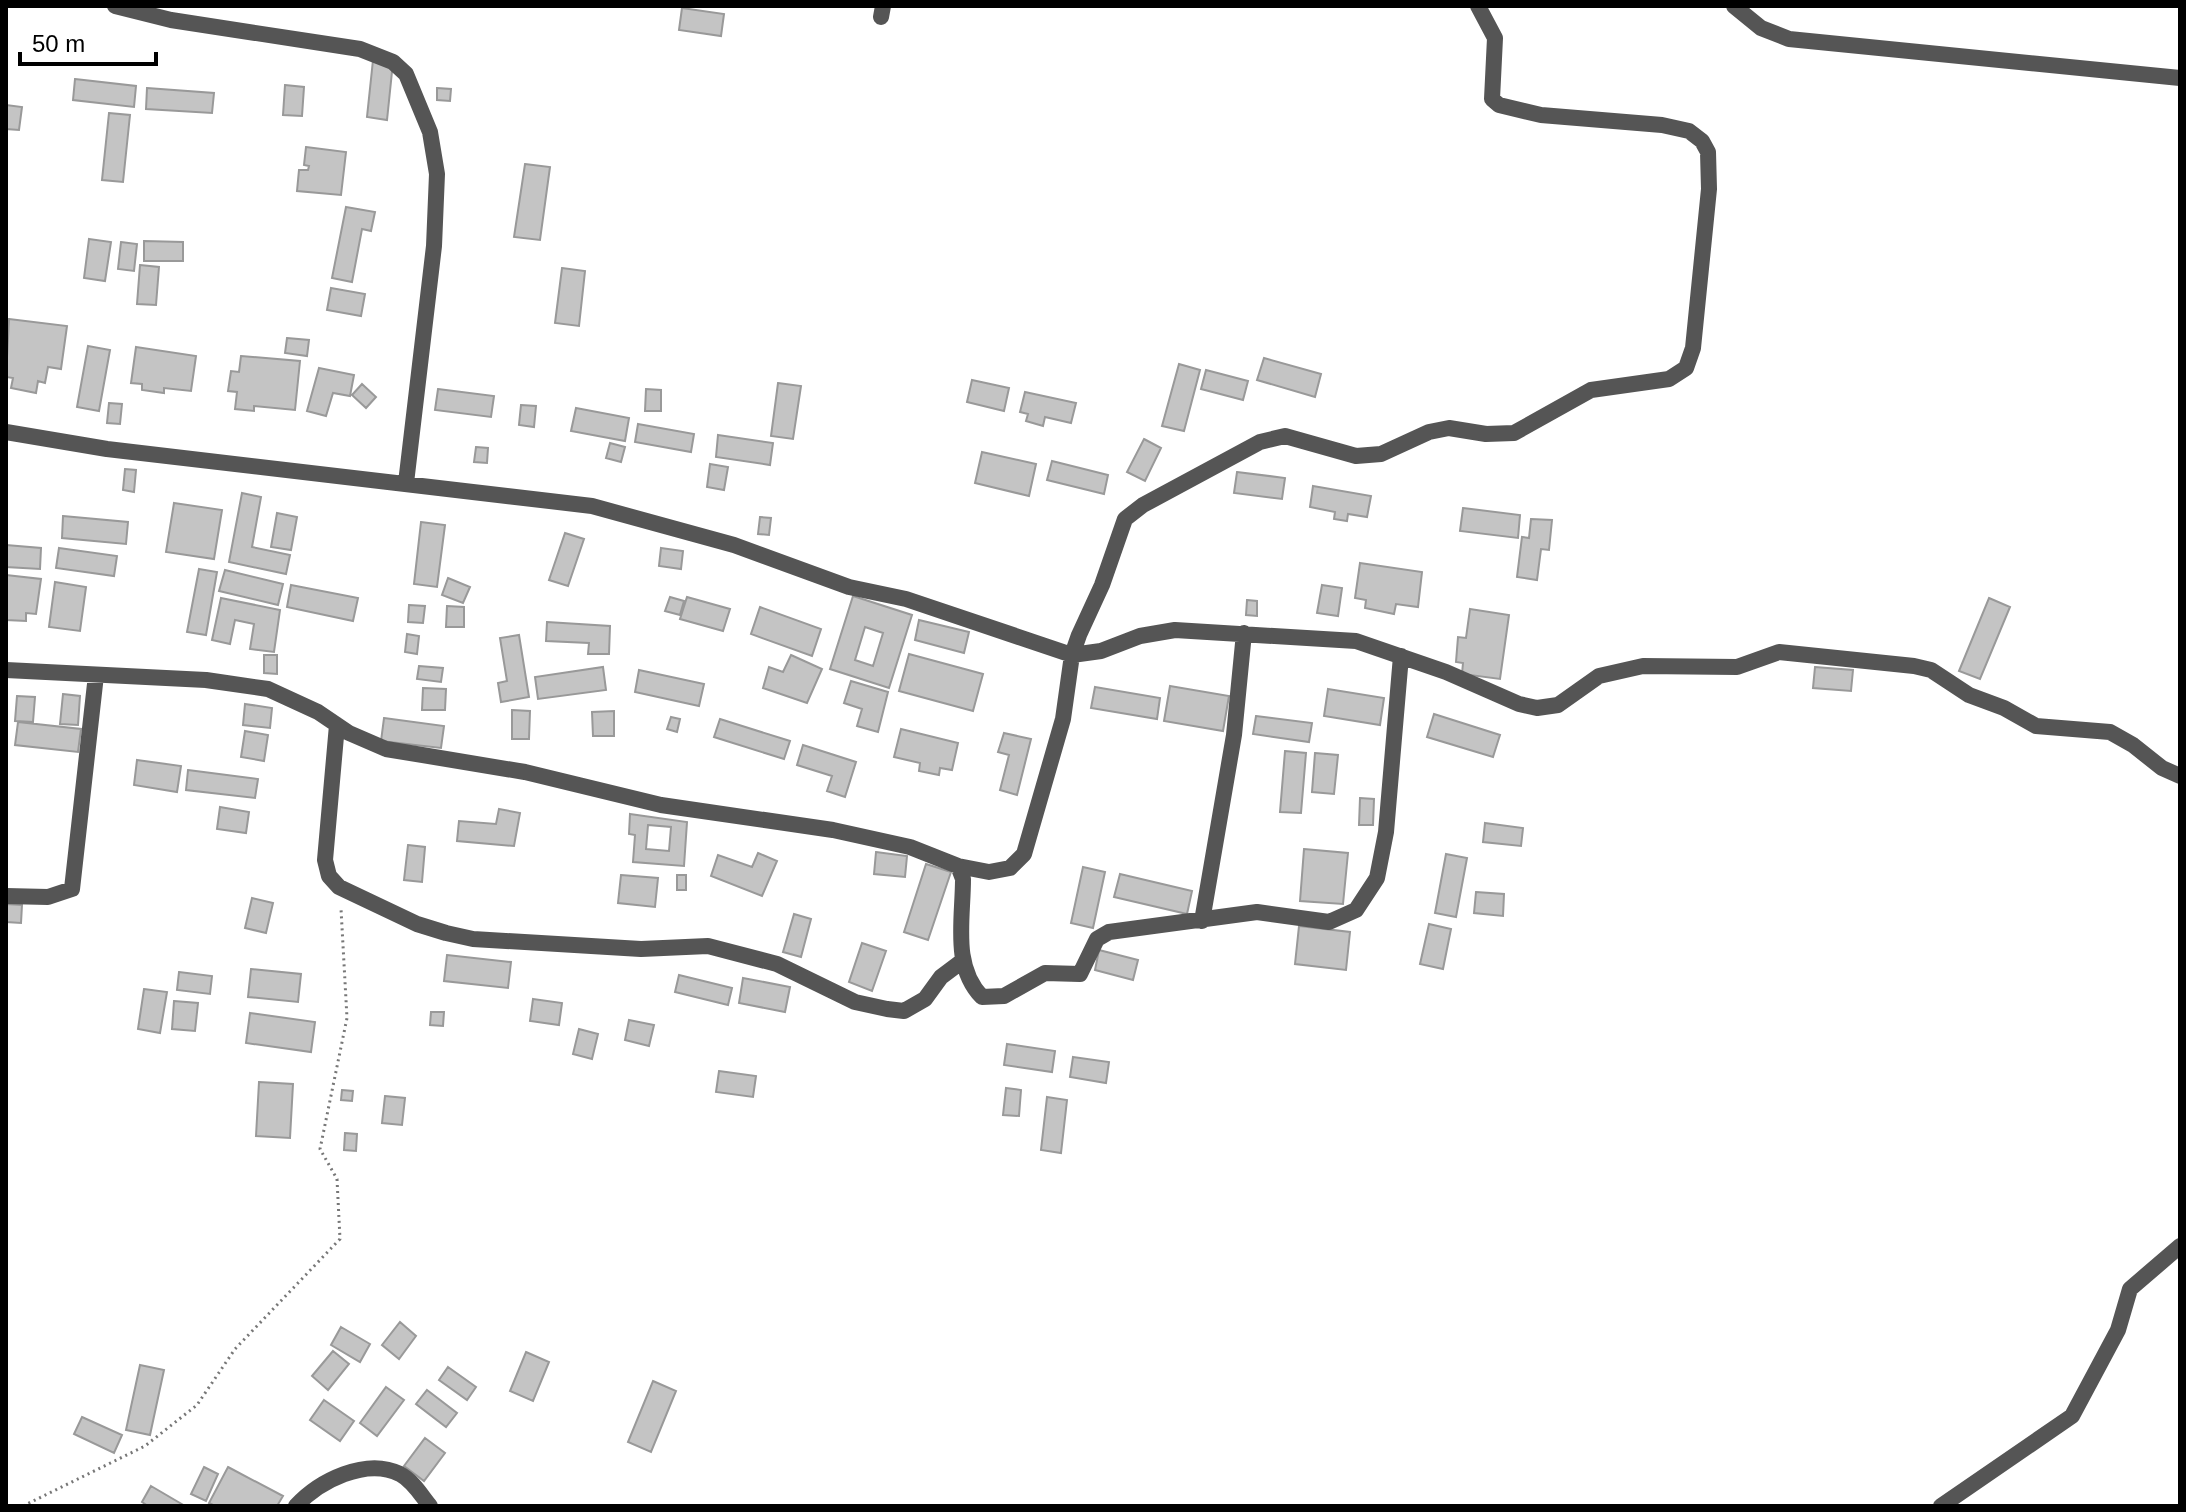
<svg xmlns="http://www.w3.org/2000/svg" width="2186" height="1512" font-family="Arial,sans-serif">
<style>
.building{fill:#c4c4c4;stroke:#999;stroke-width:2;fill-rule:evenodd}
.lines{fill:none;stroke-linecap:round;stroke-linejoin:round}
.path{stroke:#777;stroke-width:3;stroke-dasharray:2 4;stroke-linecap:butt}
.street{stroke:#555;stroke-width:16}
</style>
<rect width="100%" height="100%" fill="#fff"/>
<path class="building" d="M682 8 724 14 721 36 679 30Z
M373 60 393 62 387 120 367 117Z
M75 79 136 86 134 107 73 100Z
M285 85 304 87 302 116 283 115Z
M147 88 214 93 212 113 146 109Z
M437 88 451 89 450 101 437 100Z
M6 105 22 107 19 130 6 129Z
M109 113 130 115 123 182 102 180Z
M306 147 346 152 341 195 297 191 299 170H308L309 166 304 165Z
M525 164 550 167 540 240 514 237Z
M346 207 375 212 371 231 362 229 352 282 332 278Z
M89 239 111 242 105 281 84 278Z
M144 241 183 242V261H144Z
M121 242 137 244 134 271 118 269Z
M140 265 159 267 156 305 137 304Z
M562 268 585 271 579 326 555 323Z
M331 288 365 294 361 316 327 310Z
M9 319 67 326 61 369 48 367 45 383 38 381 36 393 11 388 13 378 6 377Z
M287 338 309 340 307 356 285 353Z
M88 346 110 350 99 411 77 407Z
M136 347 196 356 191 391 164 388V393L142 390V384L131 383Z
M241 356 300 361 295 410 254 406V411L235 409 237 392 228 391 231 371 239 372Z
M1264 358 1321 374 1315 397 1257 380Z
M1179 364 1200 370 1184 431 1162 426Z
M319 368 354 375 350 396 333 393 326 416 307 411Z
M1206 370 1248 381 1243 400 1201 389Z
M972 380 1009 388 1004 411 967 402Z
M778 383 801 386 793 439 771 436Z
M362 384 376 397 366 408 352 395Z
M438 389 494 396 491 417 435 410Z
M646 389 661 390V411H645Z
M1025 392 1076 403 1071 423 1045 417 1043 426 1026 421 1028 414 1020 412Z
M109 403 122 404 120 424 107 423Z
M521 405 536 406 534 427 519 425Z
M576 408 629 418 625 441 571 431Z
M638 424 694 434 691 452 635 442Z
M718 435 773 443 770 465 716 457Z
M1144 439 1161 448 1145 481 1127 472Z
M610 443 625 447 621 462 606 458Z
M476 447 488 448 487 463 474 462Z
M982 452 1036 464 1029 496 975 483Z
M1052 461 1108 475 1104 494 1047 480Z
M710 464 728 467 724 490 707 487Z
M125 469 136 470 134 492 123 490Z
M1237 472 1285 478 1282 499 1234 493Z
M1313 486 1371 496 1367 517 1348 514 1347 521 1334 519 1335 512 1310 507Z
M242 493 261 497 252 547 290 555 286 574 229 562Z
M174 503 222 510 214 559 166 552Z
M1463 508 1520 515 1518 538 1460 531Z
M277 513 297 517 291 550 271 547Z
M63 516 128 522 126 544 62 538Z
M760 517 771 518 769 535 758 534Z
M1531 519 1552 520 1549 550 1541 549 1537 580 1517 577 1522 537 1529 538Z
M421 522 445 525 437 587 414 584Z
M565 533 584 539 568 586 549 580Z
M6 545 41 548 40 569 6 567Z
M59 548 117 556 114 576 56 568Z
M661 548 683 551 681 569 659 566Z
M1360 563 1422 572 1418 607 1396 604 1394 614 1365 608 1366 600 1355 598Z
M199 569 217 572 206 635 187 632Z
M225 570 283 584 278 605 219 591Z
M6 575 41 579 36 614 26 613V621L6 620Z
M448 578 470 587 463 603 442 595Z
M55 582 86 587 80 631 49 627Z
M291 585 358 598 353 621 287 607Z
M1322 585 1342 588 1338 616 1317 613Z
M853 596 912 615 889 688 830 669ZM865 627 883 633 873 666 855 660Z
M670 597 684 601 680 615 665 611Z
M687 597 730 609 723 631 680 619Z
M221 598 280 610 274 652 250 649 254 624 235 620 230 644 212 640Z
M1989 598 2010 607 1980 679 1959 671Z
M1247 600 1257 601V616L1246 615Z
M409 605 425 606 423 623 408 622Z
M447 606 464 607V627H446Z
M760 607 821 629 812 656 751 634Z
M1470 609 1509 615 1500 679 1462 674 1463 663 1456 662 1458 637 1466 638Z
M919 620 969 632 964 653 915 640Z
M547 622 610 626 609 654H588L589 643 546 641Z
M407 634 419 636 417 654 405 652Z
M519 635 529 697 501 702 498 683 507 681 500 638Z
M909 654 983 674 973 711 899 691Z
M264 655H277V674L264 673Z
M791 655 822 669 807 703 763 688 769 667 783 672Z
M419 666 443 668 441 682 417 679Z
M603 667 606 690 538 699 535 677Z
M1815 667 1853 670 1851 691 1813 688Z
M639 670 704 684 699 706 635 692Z
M851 681 888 692 878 732 857 726 862 709 844 703Z
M1170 686 1229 696 1223 731 1164 721Z
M1095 687 1160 698 1157 719 1091 708Z
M423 688 446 689 445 710H422Z
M1328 689 1384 698 1380 725 1324 716Z
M63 694 80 696 78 725 60 724Z
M17 696 35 697 33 722 15 721Z
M245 704 272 708 270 728 243 725Z
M512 710 530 711 529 739H512Z
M614 711V736H593L592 712Z
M1434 714 1500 735 1493 757 1427 737Z
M1256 716 1312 723 1309 742 1253 734Z
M671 717 680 719 677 732 667 729Z
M384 718 444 726 441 748 381 741Z
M720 719 790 741 784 759 714 737Z
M18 722 81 729 78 752 15 745Z
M901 729 958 743 952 770 940 768 939 775 919 771 920 763 894 757Z
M245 731 268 735 264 761 241 757Z
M1004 733 1031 739 1017 795 1000 790 1009 755 998 752Z
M803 745 856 762 845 797 827 791 832 776 797 765Z
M1285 751 1306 753 1301 813 1280 812Z
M1315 753 1338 755 1334 794 1312 792Z
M137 760 181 766 177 792 134 785Z
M188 770 258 779 255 798 186 790Z
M1360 798 1374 799 1373 825H1359Z
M220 807 249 812 246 833 217 829Z
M499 809 520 813 514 846 457 841 459 821 496 824Z
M630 814 687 822 684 866 633 862 635 835 629 834ZM648 825 671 827 669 851 646 849Z
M1485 823 1523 828 1521 846 1483 842Z
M408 845 425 847 422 882 404 880Z
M1304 849 1348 853 1343 904 1300 901Z
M876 852 907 856 905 877 874 874Z
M758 853 777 861 762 896 711 876 718 855 752 867Z
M1446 854 1467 858 1456 917 1435 913Z
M926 864 951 872 928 940 904 932Z
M1083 867 1105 872 1093 928 1071 923Z
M1120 874 1192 891 1187 914 1114 897Z
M621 875 658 878 655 907 618 903Z
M677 875H686V890H677Z
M1476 892 1504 894 1503 916 1474 913Z
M252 898 273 903 266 933 245 928Z
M6 904 22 905 21 923 6 922Z
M794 914 811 919 801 957 783 952Z
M1429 924 1451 929 1443 969 1420 964Z
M1299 926 1350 932 1346 970 1295 964Z
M862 943 886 951 872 991 849 982Z
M1099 950 1138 960 1133 980 1095 970Z
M447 955 511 962 508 988 444 981Z
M251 969 301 974 298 1002 248 997Z
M179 972 212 976 210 994 177 990Z
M679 975 732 988 728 1005 675 992Z
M743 978 790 987 785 1012 739 1003Z
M144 989 167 992 160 1033 138 1029Z
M533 999 562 1003 559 1025 530 1021Z
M174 1001 198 1003 195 1031 172 1029Z
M431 1012H444L443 1026 430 1025Z
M250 1013 315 1022 311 1052 246 1043Z
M629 1020 654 1025 649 1046 625 1040Z
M579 1029 598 1034 592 1059 573 1054Z
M1007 1044 1055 1051 1052 1072 1004 1065Z
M1073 1057 1109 1062 1106 1083 1070 1077Z
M719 1071 756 1076 753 1097 716 1092Z
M259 1082 293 1084 290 1138 256 1136Z
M1006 1088 1021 1090 1019 1116 1003 1115Z
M342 1090 353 1091 352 1101 341 1100Z
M385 1096 405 1098 402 1125 382 1123Z
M1047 1097 1067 1100 1061 1153 1041 1150Z
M345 1133 357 1134 356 1151 344 1150Z
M400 1322 416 1336 399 1359 382 1345Z
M341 1327 370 1344 360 1362 331 1345Z
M333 1351 349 1364 328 1390 312 1376Z
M526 1352 549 1362 533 1401 510 1391Z
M140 1365 164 1370 150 1435 126 1430Z
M448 1367 476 1387 467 1400 439 1380Z
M653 1381 676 1391 651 1452 628 1442Z
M386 1387 404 1400 377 1436 360 1423Z
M427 1390 457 1413 446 1427 416 1404Z
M324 1400 354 1421 340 1441 310 1420Z
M82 1417 122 1435 114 1453 74 1434Z
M425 1438 445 1453 424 1481 404 1466Z
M204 1467 218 1474 206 1501 191 1494Z
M228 1467 283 1496 277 1506H215L209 1503Z
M151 1486 185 1506H148L142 1502Z"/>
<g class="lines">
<path class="path" d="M23 1506 145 1446 197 1405 235 1349 340 1239 337 1179 320 1149 347 1018 341 909"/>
<path class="street" d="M115 6 171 20 360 49 393 62 406 74 430 132 437 174 434 246 406 483
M1734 6 1761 28 1789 39 2180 78
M881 17 883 6
M6 432 107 449 592 506 734 545 849 587 906 599 1072 655 1101 651 1140 636 1175 630 1356 641 1446 672 1519 704 1537 708 1558 705 1599 676 1643 666 1737 667 1779 652 1914 666 1931 670 1969 695 2004 708 2036 726 2110 732 2133 745 2162 768 2180 776
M6 670 206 680 268 689 318 712 349 733 386 749 525 772 661 805 833 830 910 847 958 866 989 872 1010 868 1024 854 1063 719 1072 655 1079 635 1102 585 1125 519 1143 505 1260 442 1285 436 1356 456 1381 454 1429 432 1449 428 1486 434 1514 433 1591 390 1669 379 1686 368 1693 348 1709 189 1708 152 1702 141 1689 131 1662 125 1541 115 1499 105 1492 99 1495 38 1478 6
M337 725 325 860 329 876 339 887 417 924 446 933 473 939 641 949 708 946 777 964 855 1002 887 1009 904 1011 925 999 941 977 961 962
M958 866 963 879C963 920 952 966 982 997L1004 996 1045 973 1080 974 1097 939 1109 932 1257 912 1329 922 1356 910 1377 878 1386 832 1401 656
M6 896 48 897 72 889 96 675
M1202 921 1234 735 1244 633
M296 1506C319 1481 366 1457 400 1474 413 1481 421 1495 430 1506
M1941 1506 2072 1416 2118 1330 2130 1289 2180 1246"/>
</g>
<rect width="2186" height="1512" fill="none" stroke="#000000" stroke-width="16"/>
<path d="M20 52v12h136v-12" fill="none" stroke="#000000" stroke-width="4"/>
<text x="32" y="52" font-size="24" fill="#000000" stroke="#ffffff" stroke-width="6" paint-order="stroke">50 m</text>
</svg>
